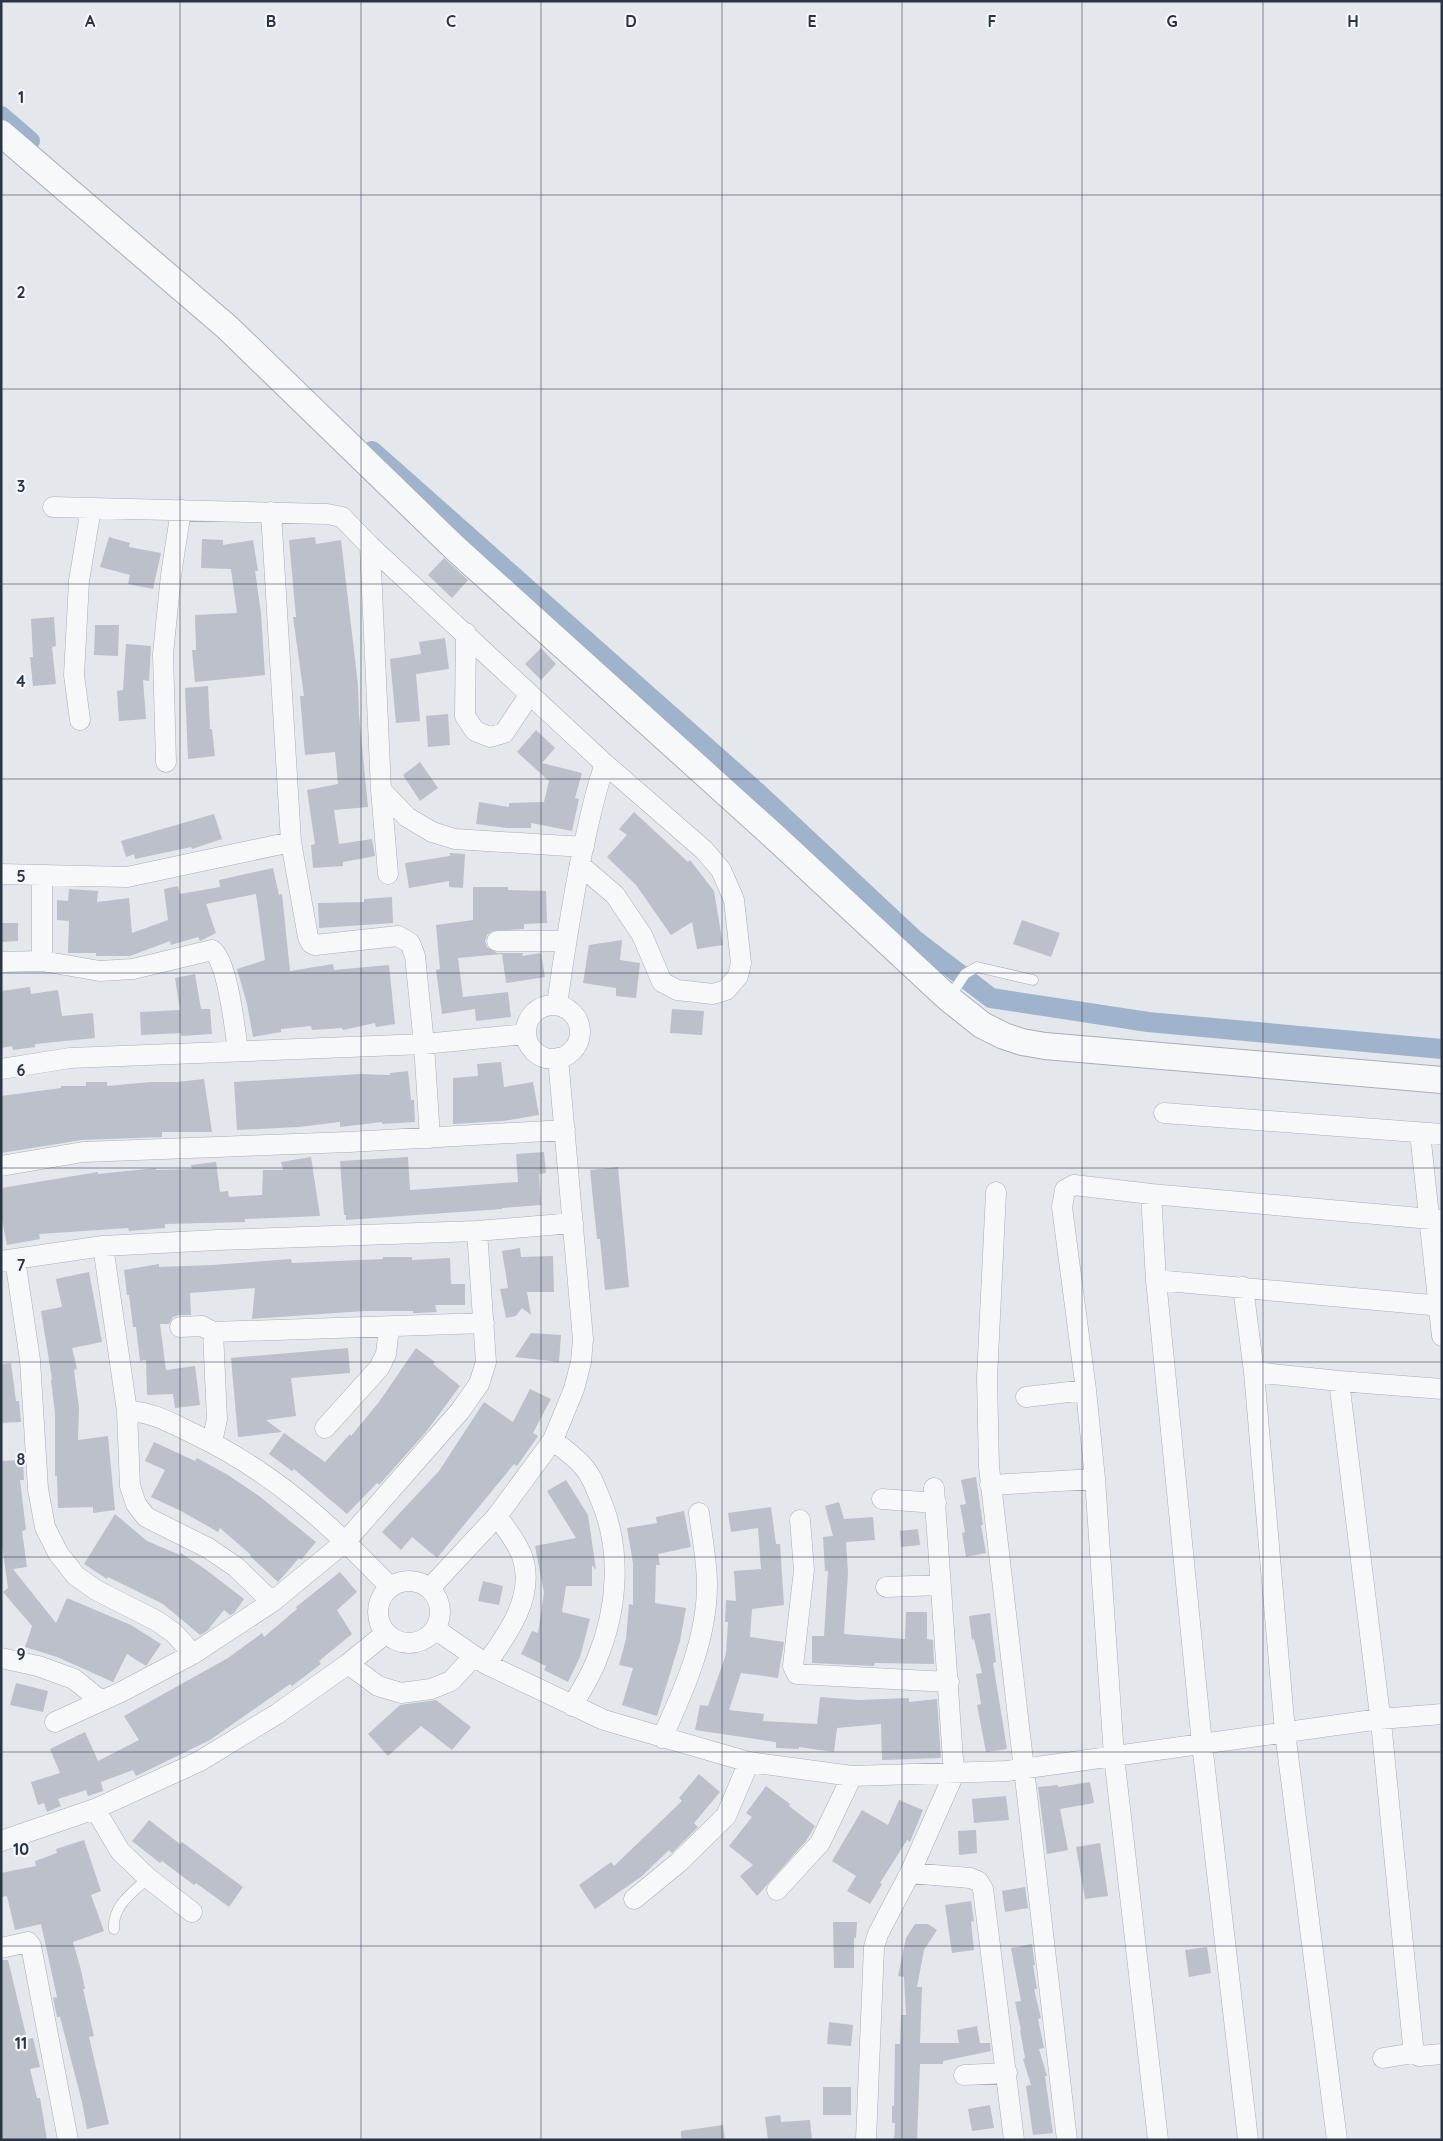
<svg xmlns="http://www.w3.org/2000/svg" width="1443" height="2141" font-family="Quicksand,sans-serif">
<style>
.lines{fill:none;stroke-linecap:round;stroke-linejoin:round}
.canal{stroke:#9fb4cc;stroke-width:20}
.building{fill:#bbc0ca}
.service-casing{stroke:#a9aeb7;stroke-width:11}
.minor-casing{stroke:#a9aeb7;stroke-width:21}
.tertiary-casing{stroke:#a9aeb7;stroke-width:28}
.service{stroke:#f7f8fa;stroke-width:10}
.minor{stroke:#f7f8fa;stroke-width:20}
.tertiary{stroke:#f7f8fa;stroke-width:26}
.grid{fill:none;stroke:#2b3445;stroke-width:1;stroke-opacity:0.55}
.grid-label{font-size:16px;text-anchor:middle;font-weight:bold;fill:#2b3445;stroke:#f4f6f9;stroke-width:4.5;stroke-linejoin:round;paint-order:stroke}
</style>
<rect width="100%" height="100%" fill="#e4e7ec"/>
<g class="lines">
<path class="canal" d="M1 116 30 141
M372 451 758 793 915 940 991 998 1148 1022 1442 1049"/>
</g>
<path class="building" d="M109 537 130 543 129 547 161 553 153 589 128 584 130 575 100 567Z
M315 537 316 544 341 540 358 685 359 715 368 807 334 810 339 844 372 839 375 856 343 862V866L313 868 311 845 315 844 307 790 338 784 335 752 305 755 300 696H304L293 617H296L289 540Z
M202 539 223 540V545L253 540 258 571H255L261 613 265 675 195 682 192 650H196L195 615 237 613 231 569 201 568Z
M444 558 468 580 452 598 428 575Z
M54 617 56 646 52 647 56 684 33 686 30 657H33L31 619Z
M95 625H119L118 656 94 655Z
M445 638 449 669 416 674 420 721 396 723 390 659 421 654 419 642Z
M126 644 151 646 149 681 143 680 146 719 119 721 117 691 123 690Z
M541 648 556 664 541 680 525 664Z
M208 686 210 729H212L215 756 188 759 185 688Z
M448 714 450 745 428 747 426 716Z
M536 730 555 748 542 763 582 773 575 798 579 799 572 831 531 823V828H507L476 824 479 802 509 807V803L544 802 549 781 517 752Z
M420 762 438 788 420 801 403 775Z
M634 812 688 862 690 860 714 891 723 945 697 949 692 922 671 935 636 885 607 857 627 835 619 829Z
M214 814 222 839 192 849 191 847 135 859 134 854 126 857 121 841Z
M450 853 465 854 463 888 449 887V881L409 888 405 863 450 856Z
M273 868 279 895 282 894 290 971 333 964 334 970 389 965 395 1024 376 1027 375 1023 343 1030 342 1028 312 1030 311 1026 281 1029V1032L253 1037 247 1004 237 969 265 960 256 894 206 904 216 933 200 941 198 937 171 945 170 941 130 956H96V953H68L69 921 57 920V900L68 901 69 889 98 891 97 902 129 898 132 933 168 920 164 889 178 886 180 894 220 887 219 880Z
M473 887H508V890L546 891 547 923 524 924V929L492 931 487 935 485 941 487 947 497 953H523L522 956 541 953 545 977 506 983 502 954 458 958 463 997 508 992 511 1017 476 1021 475 1009 442 1014 436 970 440 969 436 925 473 920Z
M392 897 393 923 319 928 318 903 364 902V899Z
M1022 920 1060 933 1051 957 1013 944Z
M1 923H18V941L1 942Z
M622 940 620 960 640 963 636 998 616 996V988L583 983 589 945Z
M195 974 201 1009H210L212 1034 181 1036V1033L141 1035 140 1012 180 1010 175 978Z
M30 987 31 994 58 990 62 1016 93 1013 95 1038 35 1044V1047L13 1050 12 1046 1 1048V991Z
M672 1009 704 1011 702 1035 670 1033Z
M501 1062 504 1087 533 1082 539 1115 503 1121 453 1124V1078L478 1076 477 1064Z
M408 1071 411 1100H414L415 1122 382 1124V1122L340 1127V1122L299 1127 237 1130 234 1082 361 1074 390 1075V1073Z
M204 1079 212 1132H162V1137L82 1140 1 1153V1096L61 1088V1086H86V1082H107V1086L151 1082H177Z
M544 1152 546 1173 539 1174 541 1205 502 1208V1209L346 1220V1215H344L340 1161 408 1157 410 1190 518 1182 516 1154Z
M311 1157 320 1216 245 1219V1222L165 1224V1228L129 1231 128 1228 39 1234 40 1239 7 1245 1 1215V1188L98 1172V1174L156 1168V1170L192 1169 191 1165 216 1162 220 1192 228 1191 229 1197 262 1195 263 1170H283L281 1162Z
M618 1167 629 1287 605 1290 600 1239H597L590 1170Z
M520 1248 521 1257 553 1256 554 1292H527L531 1315 522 1308 516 1316 506 1318 500 1289 508 1288 502 1251Z
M383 1257H412V1260L450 1258 451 1284H465V1305H435L437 1312 418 1313H413V1311H364L252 1319 255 1288 190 1293 191 1315H179L173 1317 169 1324H160L166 1370 195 1366 200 1405 175 1408 173 1394 147 1395 146 1360 140 1361 136 1327H133L129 1295H127L124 1270 159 1264V1267L213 1265 291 1259 292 1263 383 1259Z
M89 1272 102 1342 72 1348 77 1369 74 1370 79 1408 78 1440 108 1436 115 1510 93 1513V1507L58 1508 57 1476H55V1413L51 1380 52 1379 41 1311 62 1307 56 1279Z
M531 1333 561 1335 559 1362 515 1357Z
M348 1348 350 1373 291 1378 296 1416 266 1420 282 1432 238 1437 231 1358Z
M416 1348 435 1362 433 1364 460 1386 426 1432 379 1485 377 1483 347 1514 294 1469 292 1471 269 1454 284 1433 325 1462 350 1434 351 1436 379 1402Z
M11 1363 16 1401H19L21 1422 1 1423V1364Z
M530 1389 551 1399 533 1433 538 1436 517 1466 514 1464 437 1558 412 1537 401 1550 382 1532 439 1471 484 1402 513 1422Z
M154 1442 195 1461 197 1458 228 1475 259 1496 316 1542 301 1560 299 1558 278 1582 250 1556 251 1555 220 1528 218 1532 181 1511 151 1497 165 1470 145 1461Z
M23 1460 24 1480H20L26 1530 22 1531 27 1567 13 1569 56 1623 67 1598 131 1625 161 1644 146 1666 127 1654 113 1682 57 1657 25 1647 32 1626 3 1592 8 1588 1 1538V1461Z
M976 1477 983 1525H981L986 1553 966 1557 962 1533 965 1532 960 1505 966 1504 961 1480Z
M566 1480 588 1515 596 1570 592 1565V1586H566L562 1612 590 1619 580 1657 568 1682 544 1670 546 1666 521 1654 532 1631 538 1633 544 1593 535 1546 576 1538 547 1491Z
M839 1502 844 1519 873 1517 875 1540 846 1542 848 1573 844 1634 905 1639 906 1612H927V1639L933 1640 934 1664 875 1663 874 1666 812 1663V1636H824L828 1571H825L823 1537 833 1536 825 1506Z
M771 1507 776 1544H780L784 1605 752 1609 750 1637 784 1642 778 1678 741 1673 729 1710 764 1714 763 1721 817 1724 820 1697 859 1700 909 1698V1702L937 1699 941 1758 882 1760 881 1724 837 1728 834 1752 799 1747V1749L776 1748V1742L695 1730 700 1705 708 1706 726 1654 728 1622H725L726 1600 736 1601 734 1571 761 1569 758 1528 731 1532 728 1513Z
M684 1511 691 1547 658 1554 660 1565H656L655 1603 686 1608 680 1641 657 1716 622 1705 633 1668 619 1665 626 1639 629 1604 633 1605V1563L627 1528 657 1523 656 1517Z
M115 1514 147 1541 180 1555 181 1553 205 1569 244 1599 234 1613 230 1615 224 1610 207 1631 200 1635 163 1604 108 1577 107 1579 84 1564Z
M918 1529 920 1545 901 1547 900 1531Z
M340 1572 357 1592 337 1610 352 1634 319 1661 321 1664 292 1686 290 1684 210 1740 136 1776 133 1770 101 1782 103 1791 88 1796 86 1790 58 1799 61 1806 47 1812 44 1803 38 1805 31 1782 60 1773 50 1749 85 1732 98 1761 139 1740 124 1716 228 1658 262 1633 264 1637 297 1609 296 1607Z
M483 1581 503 1586 499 1605 478 1601Z
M990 1613 996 1662 993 1663 1007 1749 986 1752 977 1705 981 1704 976 1674 982 1673 974 1639 972 1640 969 1616Z
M16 1683 48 1691 43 1712 10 1705Z
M436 1700 471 1727 452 1750 421 1726 388 1756 368 1734 400 1705Z
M699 1774 720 1792 694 1823 698 1827 672 1853 669 1850 642 1876 595 1909 579 1885 611 1862 614 1866 682 1801 679 1798Z
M1090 1782 1094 1803 1060 1809 1068 1850 1047 1854 1038 1787 1058 1785V1787Z
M766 1786 790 1804 789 1806 815 1826 806 1841 757 1896 740 1876 753 1865 729 1846 752 1817 746 1813Z
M1006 1796 1009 1820 974 1823 972 1799Z
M899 1800 923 1810 910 1842 907 1840 880 1883 882 1884 870 1904 847 1891 856 1876 832 1861 862 1810 888 1825Z
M149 1820 180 1844 182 1842 243 1887 229 1907 196 1883 194 1885 162 1861 160 1863 132 1841Z
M976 1830 977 1853 959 1855 958 1831Z
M84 1840 101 1891 91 1895 104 1931 73 1942 81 1970 85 1989H83L94 2036 89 2037 109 2124 87 2129 82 2102 60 2017H57L53 1998 57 1997 41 1924 15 1930 7 1896 1 1897V1873L36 1866 35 1861 57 1853 56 1849Z
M1100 1843 1108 1896 1085 1899 1076 1847Z
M1025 1887 1028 1908 1005 1912 1002 1891Z
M971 1901 974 1921 971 1922 974 1950 952 1953 945 1905Z
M833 1922H857L856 1938H854V1968H834Z
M915 1924H928L937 1930 924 1950 917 1987H922L920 2043H959L957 2030 977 2026 980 2043H990L991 2051 943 2061V2064H920L917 2140H894L895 2123H892V2106H894L895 2044H900L901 2015H906L904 1977 898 1976 906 1938Z
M1032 1944 1035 1965H1033L1037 1989H1034L1041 2018 1038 2019 1044 2048 1039 2049 1047 2076H1045L1053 2133 1033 2135 1026 2086 1031 2085 1023 2059 1025 2058 1020 2030H1021L1015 2002 1021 2001 1011 1948Z
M1207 1947 1211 1973 1189 1977 1185 1950Z
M1 1960H8L27 2039 33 2038 40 2067 30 2069 37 2098H40L47 2140H1Z
M829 2022 853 2025 851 2046 827 2044Z
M823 2087H851V2115H823Z
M990 2105 994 2128 972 2131 968 2109Z
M780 2115 781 2122 810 2120 812 2140H768L765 2117Z
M723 2125 725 2140H681V2131Z"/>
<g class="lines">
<defs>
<path id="service" d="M949 998 965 974 977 967 1033 980
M114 1929C112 1906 133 1892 148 1878"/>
<path id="minor" d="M53 507 327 514 342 517 370 546 605 764 704 850 721 870 734 900 741 963 738 976 726 990 713 994 677 990 662 982 642 935 615 895 580 865
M271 512 291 842 308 937 311 943 315 945 398 936 410 943 415 956 424 1044 430 1138
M370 546 381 790 388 874
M466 633 465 716 475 731 490 737 504 733 530 694
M80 720 74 675 79 581 91 508
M166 762 163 654 171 575 181 510
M381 790 407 817 432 832 455 839 584 847
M1 874 127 877 291 842
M497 941H566
M42 961V876
M1 962 42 961 100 971 133 969 212 950C228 962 235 1030 238 1051
M557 1005C564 954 572 904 582 853 589 823 594 794 605 764
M526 1032a27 27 0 1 1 54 0a27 27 0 1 1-54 0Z
M1 1069 70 1058 424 1044 526 1034
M1164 1113 1442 1134
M1420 1133 1442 1336
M1 1166 83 1152 349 1142 565 1130
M996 1192 987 1378 989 1467 1067 2140
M1151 1194 1156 1280 1202 1744 1248 2140
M103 1246 127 1411 130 1486 136 1504 146 1517 208 1548 236 1567 272 1602
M15 1259 30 1360 38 1489 45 1527 58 1553 76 1576 96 1590 157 1621 174 1633 193 1654
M1 1261 103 1246 217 1240 477 1231 573 1223
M1156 1280 1442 1306
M1243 1287 1254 1372 1285 1732 1337 2140
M180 1327 202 1326 213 1332
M1254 1372 1339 1381 1442 1389
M1339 1381 1382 1732 1413 2045 1414 2053 1419 2056 1442 2054
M1026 1397 1086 1390
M127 1411C153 1412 169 1422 192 1433 271 1470 330 1524 390 1587
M325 1428 379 1368 386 1354 389 1327
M553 1440C562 1448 574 1456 582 1465 591 1474 595 1487 600 1498 622 1549 618 1608 597 1659 591 1675 581 1691 572 1706
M212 1442 217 1419 213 1332 484 1323
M990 1485 1095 1479
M882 1499 936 1503
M800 1520 804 1570 793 1666 797 1674 949 1682
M378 1612a31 31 0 1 1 62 0a31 31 0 1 1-62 0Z
M886 1587 940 1585
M430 1588 497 1516 553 1440 574 1389 581 1362 583 1339 558 1058
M435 1629 486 1664 604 1720 749 1762 852 1776 1007 1771 1380 1719 1442 1714
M1 1658 38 1666 74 1679 101 1701
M348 1664 378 1686 401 1693 431 1689 451 1681 474 1656
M486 1664C508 1634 536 1595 522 1556 517 1542 506 1529 497 1516
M55 1722 121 1692 193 1654 272 1602 346 1541 460 1411 479 1384 486 1362 477 1231
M662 1738C684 1690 707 1639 707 1585 707 1561 702 1537 699 1513
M95 1809 120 1851 148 1878 192 1912
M1 1841 95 1809 200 1761 277 1714 348 1664 386 1633
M910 1873 970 1878 978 1881 983 1889 1014 2140
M777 1890 820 1843 852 1776
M634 1899 678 1863 726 1816 749 1762
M1 1948 28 1942 31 1946 68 2140
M1383 2058 1414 2053
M964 2075 1007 2073
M866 2140 874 1947 878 1934 910 1873 954 1774 934 1488
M1158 2140 1114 1756 1095 1479 1086 1390 1062 1207 1065 1190 1074 1185 1151 1194 1442 1220"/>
<path id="tertiary" d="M1 133 228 328 455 548 776 838 948 998 982 1025 1004 1036 1022 1042 1045 1046 1442 1080"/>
</defs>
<use href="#service" class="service-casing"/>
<use href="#minor" class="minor-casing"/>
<use href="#tertiary" class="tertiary-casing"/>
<use href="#service" class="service"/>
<use href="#minor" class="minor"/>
<use href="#tertiary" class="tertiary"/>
</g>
<path class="grid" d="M180 1V2140M361 1V2140M541 1V2140M722 1V2140M902 1V2140M1082 1V2140M1263 1V2140M1 195H1442M1 389H1442M1 584H1442M1 779H1442M1 973H1442M1 1168H1442M1 1362H1442M1 1557H1442M1 1752H1442M1 1946H1442"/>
<g class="grid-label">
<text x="90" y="27">A</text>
<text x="271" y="27">B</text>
<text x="451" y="27">C</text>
<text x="631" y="27">D</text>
<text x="812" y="27">E</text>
<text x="992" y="27">F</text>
<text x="1172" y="27">G</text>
<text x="1353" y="27">H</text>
<text x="21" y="103">1</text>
<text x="21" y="298">2</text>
<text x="21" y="492">3</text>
<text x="21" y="687">4</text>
<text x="21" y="882">5</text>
<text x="21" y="1076">6</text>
<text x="21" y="1271">7</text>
<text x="21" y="1465">8</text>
<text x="21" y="1660">9</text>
<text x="21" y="1855">10</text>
<text x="21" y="2049">11</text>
</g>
<rect width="1443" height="2141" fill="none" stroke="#2b3445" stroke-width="5"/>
</svg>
